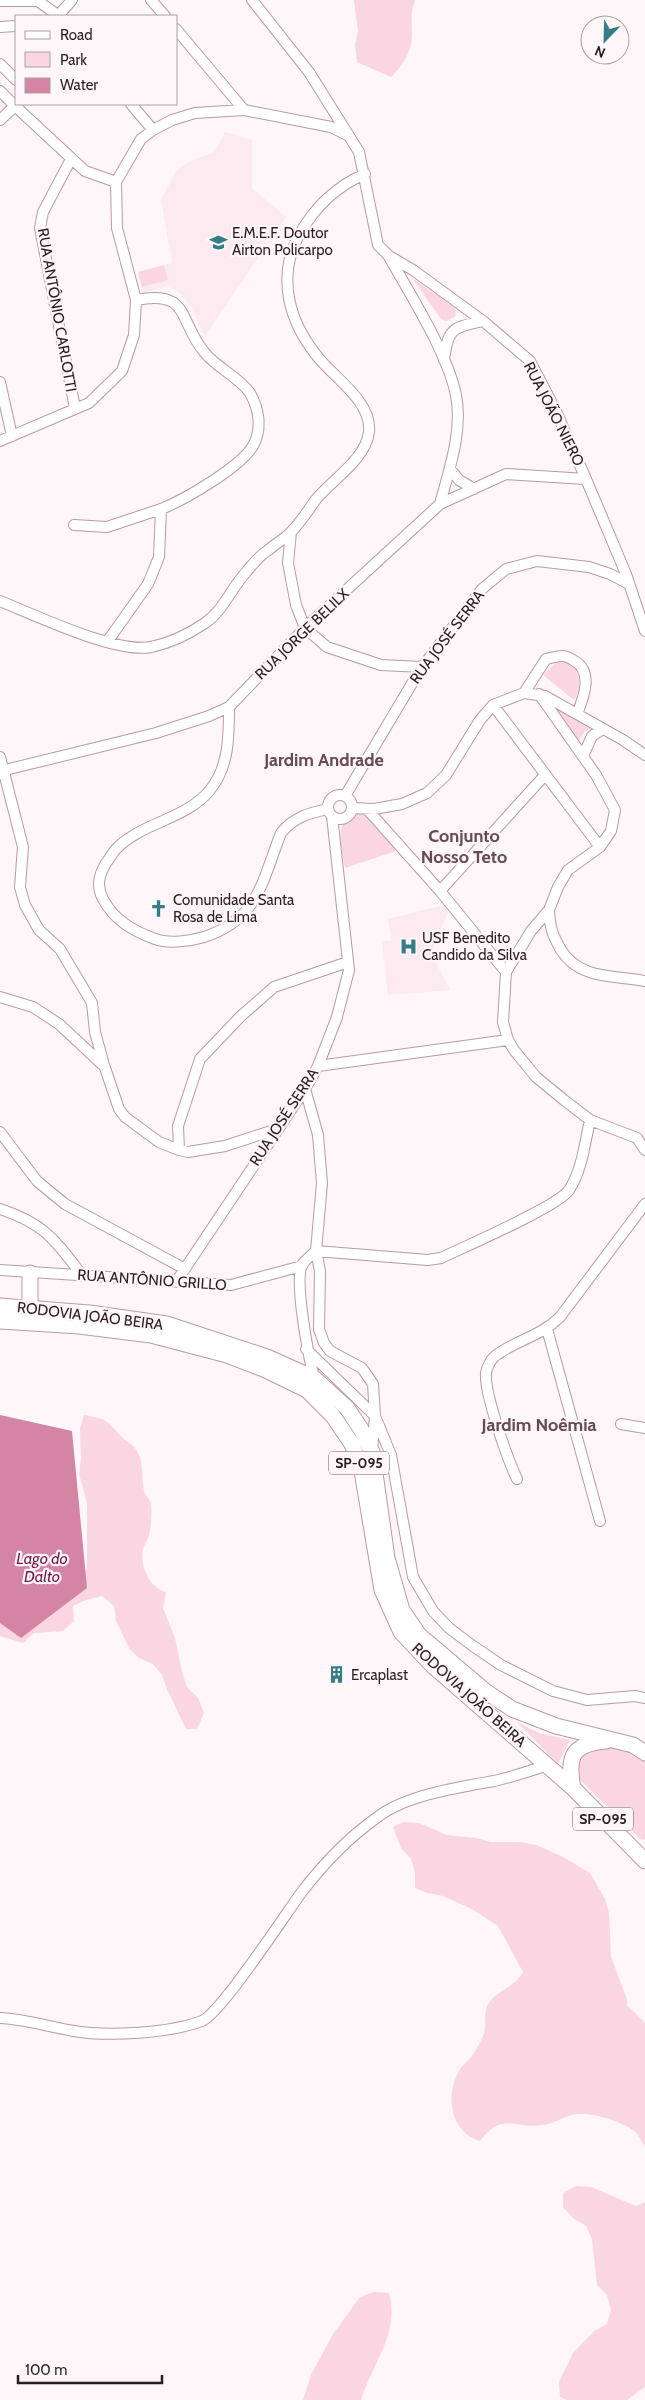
<svg xmlns="http://www.w3.org/2000/svg" width="645" height="2400" font-family="Cabin,sans-serif">
<style>
.built{fill:#fceaf0}
.green{fill:#f9d6e1}
.water{fill:#d385a3}
.lines{fill:none;stroke-linecap:round;stroke-linejoin:round}
.minor-casing{stroke:#bb99a5;stroke-width:12}
.primary-casing{stroke:#bb99a5;stroke-width:17}
.minor{stroke:#fff;stroke-width:10}
.primary{stroke:#fff;stroke-width:15}
.labels{text-anchor:middle;stroke-width:4.5;stroke-linejoin:round;paint-order:stroke}
.shield{fill:#fef6f9;stroke:#6a5f63;stroke-width:1}
.shield-label{font-size:14px;font-weight:bold;fill:#2b1e23}
.poi-label{font-size:15px;fill:#2b1e23;stroke:#fef6f9;text-anchor:start}
.street-label{font-size:15px;fill:#2b1e23;stroke:#fef6f9}
.water-label{font-size:16px;font-style:italic;fill:#731644;stroke:#fef6f9}
.quarter-label{font-size:18px;font-weight:bold;fill:#684a55;stroke:#fef6f9}
</style>
<rect width="100%" height="100%" fill="#fef6f9"/>
<path class="built" d="M225 132 252 140V188L286 217 205 336 191 307 180 293 167 286 143 293 138 272 172 263 161 200 177 170 189 162 214 152Z
M444 905 448 912 431 953 450 990 388 995 382 941H392L388 919Z"/>
<path class="green" d="M354 0H415C410 13 412 22 412 35 412 52 402 66 391 77L357 62 355 45 358 31Z
M164 265 168 280 142 287 138 272Z
M412 278 452 306 456 310 455 317 446 321 441 319Z
M557 662C580 661 584 684 574 700L543 675Z
M552 706 591 729 585 731 578 742Z
M358 812 368 816 396 851 345 868C341 847 333 821 358 812Z
M84 1415C109 1419 106 1421 122 1437 125 1441 131 1443 134 1447 145 1460 141 1476 144 1491 145 1495 150 1499 151 1504 152 1512 151 1527 149 1535 148 1540 144 1544 143 1549 139 1565 150 1589 166 1592L163 1608 175 1638 182 1672 187 1687 198 1698 204 1713 197 1729H186L167 1689 162 1675 153 1664 139 1658 129 1648 116 1621 114 1606 102 1596 86 1600 73 1606 74 1621 63 1631 34 1633 23 1643 0 1636V1605L79 1582 87 1569V1503L79 1474 81 1459 80 1429Z
M517 1722 539 1733 570 1740 558 1764Z
M614 1742 645 1758V1840L640 1839 579 1779 577 1762 583 1747Z
M403 1822 419 1823 447 1835 476 1838 491 1842H520L536 1845 563 1857 590 1873 605 1899 609 1913 611 1957 627 1999V2005L645 2023V2147C642 2142 638 2134 634 2131 620 2120 588 2111 571 2115 561 2118 553 2124 542 2125 512 2129 504 2111 480 2141 450 2132 445 2096 459 2071 462 2065 468 2061 472 2056 476 2050 480 2043 483 2036 488 2025 482 2014 489 2003 497 1990 514 1988 523 1972L498 1926 472 1909 443 1896 427 1893 415 1888V1873L411 1859 401 1848 393 1827Z
M576 2186 591 2187 636 2206 645 2202V2387L627 2400H567L560 2397 559 2382 573 2353 594 2331 607 2324 611 2310 607 2295 597 2285 592 2239 586 2226 573 2218 563 2207V2193Z
M374 2292 389 2293C400 2333 373 2362 361 2400H303L311 2375 333 2334 360 2297Z"/>
<path class="water" d="M0 1415 72 1431 87 1588 21 1638 0 1623Z"/>
<g class="lines">
<defs>
<path id="minor" d="M151 0 165 16
M252 0 309 72 359 152 378 245 388 255C410 294 447 352 456 395 463 431 449 470 440 504
M0 1H38L59 16
M58 16 72 0
M0 27 16 26
M176 29 244 110
M0 64 16 80
M0 91 15 106
M131 104 153 130
M0 120 15 106 85 171 116 182
M71 159 43 212 40 228 75 408
M389 256 413 270 483 321 530 361 555 409 586 479 626 574 645 631
M444 360C448 327 453 328 483 321
M0 382 12 436
M0 441 89 403 122 371 134 335 136 300 117 228 116 182 141 139 153 130 172 120 195 113 244 110 331 127 349 136
M450 469 459 480 474 489
M74 525 107 527 161 509
M291 532 288 563 296 605 305 628 327 647 381 665 422 667
M0 601C35 615 116 654 151 647 170 643 189 634 205 623 223 611 232 587 247 571 253 564 259 556 267 551 275 544 285 539 292 531 302 521 309 508 318 497 335 478 366 458 369 432 372 401 334 378 317 356 288 320 277 276 299 235 314 208 337 186 365 174
M107 642 148 584 159 557 161 509C184 500 243 466 254 444 262 428 259 409 250 393 239 377 217 368 205 353 178 322 191 289 136 300
M524 693 546 659C551 658 557 656 562 656 565 656 570 658 573 660 594 671 584 697 577 714
M539 694 596 775 615 810 611 831 600 847 568 870 558 887 549 910 531 931 506 972 503 1022 508 1040 514 1050 536 1077 564 1100 590 1120 637 1138 645 1150
M493 705 600 847
M229 707C229 736 229 767 210 790 187 819 143 822 117 848 113 852 110 858 106 863 99 875 96 886 103 899 114 920 133 931 155 939 169 944 191 941 204 937 259 919 262 881 281 833 294 817 309 813 328 809
M583 756 592 736 603 729
M0 757 23 847 20 887 25 905 39 930 60 949 92 1003 95 1032 104 1065 119 1109 125 1117 159 1142 179 1150 188 1152 225 1146 277 1129
M0 774 5 770 156 733 209 716 229 707 305 628 440 504 506 474 586 479
M328 807a12 12 0 1 1 24 0a12 12 0 1 1-24 0Z
M345 796 420 670 482 589 506 569 537 561 589 567 610 574 629 584
M352 808 374 809 402 804 427 793 446 775 480 720 493 705 524 693 545 696 623 740 645 755
M367 809 440 891 506 972
M440 891 545 775
M549 910C550 928 552 934 561 950 580 980 614 975 645 981
M0 997 33 1007 59 1024 103 1065
M318 1066 508 1040
M305 1089 318 1135 322 1183 316 1251 320 1271 319 1329 324 1343 330 1351 362 1368 373 1384 375 1416 372 1449
M0 1132 37 1181 65 1204 185 1269
M179 1150 178 1126 200 1059 240 1017 274 987 348 962
M0 1209C45 1224 54 1239 82 1275
M316 1251 428 1260 441 1258C464 1247 559 1206 569 1190 582 1171 585 1142 590 1120
M0 1270 231 1285 302 1266
M176 1282 305 1089 318 1066 337 1017 349 970 332 816
M547 1329 600 1521
M306 1349 375 1416 391 1455 413 1577 433 1611 449 1628 473 1646 501 1665 553 1691 587 1700 635 1696 645 1698
M314 1378C309 1358 294 1282 302 1265 305 1260 312 1255 316 1251
M621 1424 645 1428
M517 1479C508 1460 484 1393 486 1373 487 1366 492 1357 498 1354 519 1339 541 1336 560 1317L645 1204
M0 2018C25 2019 50 2027 74 2031 108 2037 170 2033 202 2021 221 2013 285 1915 301 1893 323 1864 349 1837 379 1816 407 1795 460 1787 494 1781 512 1777 530 1771 548 1765"/>
<path id="primary" d="M0 1306 89 1313 167 1324 267 1357 314 1378 347 1408 361 1429 372 1452 387 1558 402 1610 419 1635 485 1691 512 1709 556 1726 633 1745 645 1753
M30 1308V1273
M0 1321 79 1326 151 1335 227 1355 266 1370 307 1390 333 1416 352 1444 362 1471 382 1590 401 1632 432 1665 573 1788 645 1861
M573 1788C567 1756 572 1744 606 1741"/>
</defs>
<use href="#minor" class="minor-casing"/>
<use href="#primary" class="primary-casing"/>
<use href="#minor" class="minor"/>
<use href="#primary" class="primary"/>
</g>
<defs>
<symbol id="school-bare" viewBox="-9 -9 18 18"><path d="M0-5L7-2L0 1L-7-2ZM-4 1L0 2.5L4 1V4Q0 6-4 4Z" fill="#357d86" stroke="#fef6f9" stroke-width="2.5" paint-order="stroke"/></symbol>
<symbol id="church-bare" viewBox="-9 -9 18 18"><path d="M-1.2-6h2.4v3.5h3.3v2.4h-3.3V6h-2.4V-.1h-3.3v-2.4h3.3Z" fill="#357d86" stroke="#fef6f9" stroke-width="2.5" paint-order="stroke"/></symbol>
<symbol id="hospital-bare" viewBox="-9 -9 18 18"><path d="M-5-5h3v3.5h4V-5h3V5h-3V1.5h-4V5h-3Z" fill="#357d86" stroke="#fef6f9" stroke-width="2.5" paint-order="stroke"/></symbol>
<symbol id="building-bare" viewBox="-9 -9 18 18"><path d="M-4-6H4V6H1V3H-1V6H-4ZM-2.5-4.3h1.7v1.8h-1.7ZM.8-4.3h1.7v1.8H.8ZM-2.5-1h1.7V.8h-1.7ZM.8-1h1.7V.8H.8Z" fill="#357d86" stroke="#fef6f9" stroke-width="2.5" paint-order="stroke"/></symbol>
</defs>
<g fill-rule="evenodd">
<use href="#school-bare" x="206" y="230" width="25" height="25"/>
<use href="#church-bare" x="146" y="896" width="25" height="25"/>
<use href="#hospital-bare" x="396" y="934" width="25" height="25"/>
<use href="#building-bare" x="324" y="1662" width="25" height="25"/>
</g>
<g class="labels">
<g class="shield">
<rect x="329" y="1451.5" width="60" height="23" rx="4"/>
<rect x="573" y="1807.5" width="60" height="23" rx="4"/>
</g>
<g class="shield-label">
<text x="359" y="1468">SP-095</text>
<text x="603" y="1824">SP-095</text>
</g>
<g class="poi-label">
<text x="232" y="238">E.M.E.F. Doutor<tspan x="232" dy="17">Airton Policarpo</tspan></text>
<text x="173" y="905">Comunidade Santa<tspan x="173" dy="17">Rosa de Lima</tspan></text>
<text x="422" y="943">USF Benedito<tspan x="422" dy="17">Candido da Silva</tspan></text>
<text x="351" y="1680">Ercaplast</text>
</g>
<g class="street-label">
<text transform="translate(57 310) rotate(80)" y="5">RUA ANTÔNIO CARLOTTI</text>
<text transform="translate(554 414) rotate(63)" y="5">RUA JOÃO NIERO</text>
<text transform="translate(302 634) rotate(-44)" y="5">RUA JORGE BELILX</text>
<text transform="translate(447 637) rotate(-53)" y="5">RUA JOSÉ SERRA</text>
<text transform="translate(284 1117) rotate(-57)" y="5">RUA JOSÉ SERRA</text>
<text transform="translate(152 1280) rotate(4)" y="5">RUA ANTÔNIO GRILLO</text>
<text transform="translate(90 1316) rotate(7)" y="5">RODOVIA JOÃO BEIRA</text>
<text transform="translate(469 1695) rotate(42)" y="5">RODOVIA JOÃO BEIRA</text>
</g>
<g class="water-label">
<text x="42" y="1564">Lago do<tspan x="42" dy="18">Dalto</tspan></text>
</g>
<g class="quarter-label">
<text x="324" y="766">Jardim Andrade</text>
<text x="464" y="842">Conjunto<tspan x="464" dy="21">Nosso Teto</tspan></text>
<text x="539" y="1431">Jardim Noêmia</text>
</g>
</g>
<rect x="15" y="15" width="162" height="90" fill="#fef6f9" stroke="#aaa0a3"/>
<rect x="25" y="31" width="25" height="8" fill="#ffffff" stroke="#aaa0a3"/>
<text x="60" y="40" font-size="15" fill="#2b1e23">Road</text>
<rect x="25" y="52" width="25" height="15" fill="#f9d6e1" stroke="#aaa0a3"/>
<text x="60" y="65" font-size="15" fill="#2b1e23">Park</text>
<rect x="25" y="78" width="25" height="15" fill="#d385a3" stroke="#aaa0a3"/>
<text x="60" y="90" font-size="15" fill="#2b1e23">Water</text>
<g transform="translate(605 40) rotate(203)"><circle r="24" fill="#fef6f9" stroke="#aaa0a3"/>
<path d="M0-4L9 19L0 12L-9 19Z" fill="#357d86"/>
<text y="-8" font-size="14" font-weight="bold" text-anchor="middle" fill="#2b1e23">N</text>
</g>
<path d="M18 2375v8h144v-8" fill="none" stroke="#2b1e23" stroke-width="2.5"/>
<text x="25" y="2375" font-size="15" fill="#2b1e23" stroke="#fef6f9" stroke-width="4" paint-order="stroke">100 m</text>
</svg>
